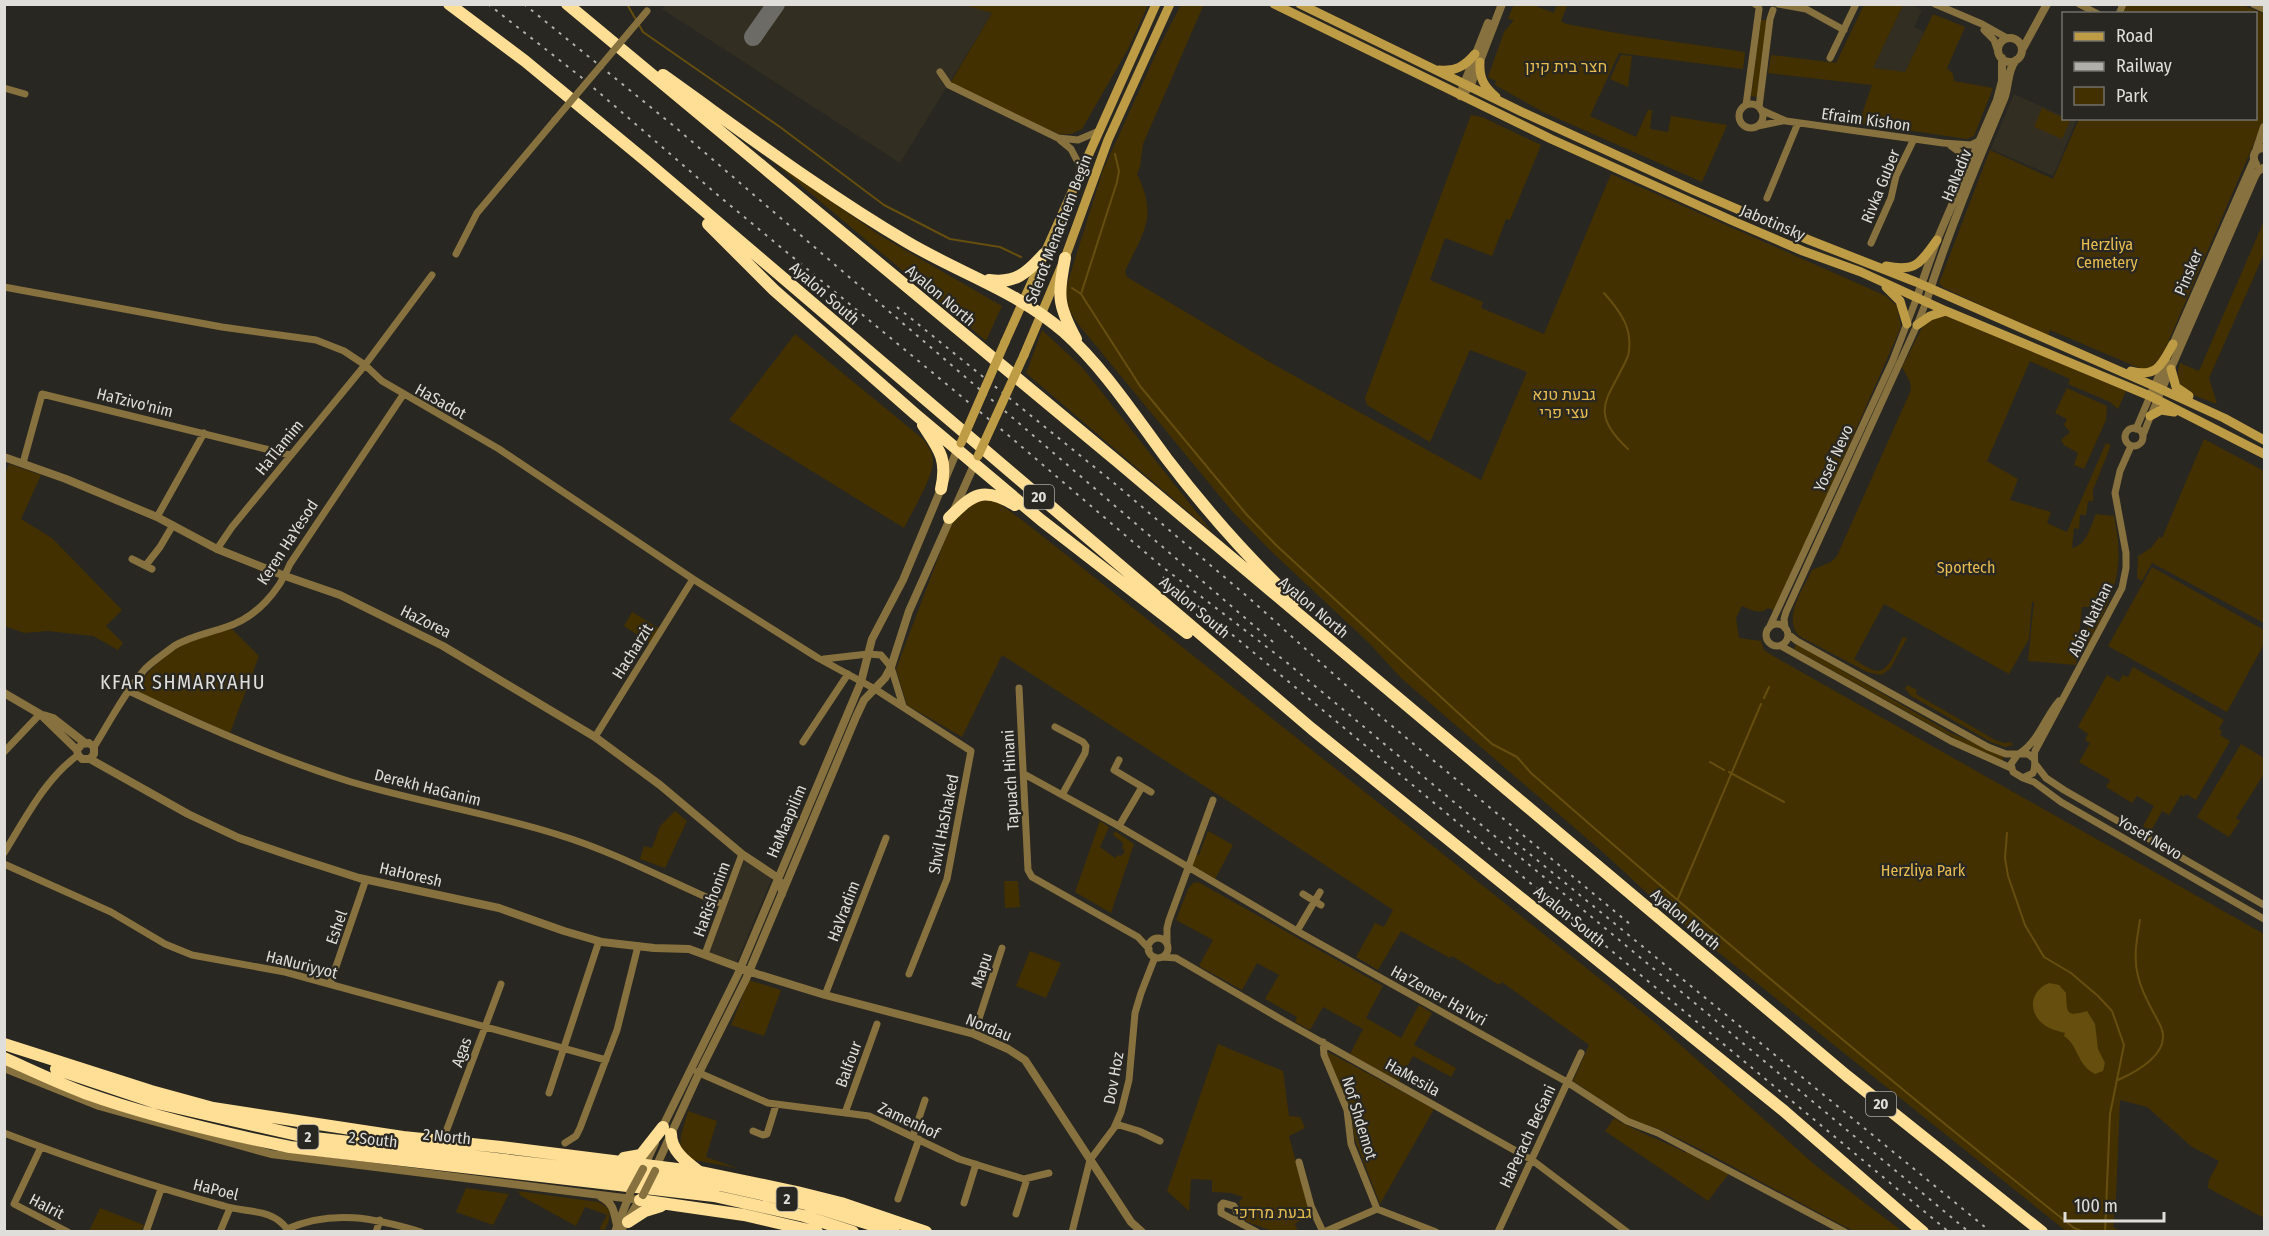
<svg xmlns="http://www.w3.org/2000/svg" width="2269" height="1236" font-family="'Fira Sans Condensed',Heebo,sans-serif">
<style>
.built{fill:#332e22}
.green{fill:#423000}
.water{fill:#664f0e}
.lines{fill:none;stroke-linecap:round;stroke-linejoin:round}
.stream{stroke:#664f0e;stroke-width:2}
.taxiway{stroke:#6c6b66;stroke-width:18}
.minor{stroke:#87723f;stroke-width:7}
.tertiary{stroke:#87723f;stroke-width:8}
.secondary{stroke:#be9c46;stroke-width:9}
.motorway{stroke:#fedf95;stroke-width:12}
.rail{stroke:#b0afaa;stroke-width:2;stroke-dasharray:3 6;stroke-linecap:butt}
.minor-bridge{stroke:#87723f;stroke-width:7}
.tertiary-bridge{stroke:#87723f;stroke-width:8}
.secondary-bridge{stroke:#be9c46;stroke-width:9}
.labels{text-anchor:middle;stroke-width:4.5;stroke-linejoin:round;paint-order:stroke}
.shield{fill:#292721;stroke:#a8a7a2;stroke-width:1.5}
.shield-label{font-size:15px;font-weight:bold;fill:#dfdeda}
.park-label{font-size:16px;fill:#e8bd50;stroke:#292721}
.street-label{font-size:16px;fill:#dfdeda;stroke:#292721}
.quarter-label{font-size:20px;letter-spacing:1.5px;fill:#dfdeda;stroke:#292721}
</style>
<rect width="100%" height="100%" fill="#292721"/>
<path class="built" d="M666 4H964L992 13 900 163 662 9Z
M1903 5H1912L1922 10 1914 27 1924 32 1905 73 1873 68Z
M2014 94 2063 116 2064 118 2076 121 2053 176 1991 149Z
M742 858 772 877 737 962 708 952Z"/>
<path class="green" d="M1204 4 1143 144 1140 167 1137 174C1158 217 1144 231 1125 271L1127 277 1273 364 1481 480 1527 372 1470 350 1430 442 1367 405 1365 398 1471 115 1482 117 1541 145 1510 220 1506 219 1492 256 1445 238 1430 280 1483 302 1481 308 1544 334 1611 174 1886 296 1897 306 1901 327 1776 611 1768 608C1760 615 1751 610 1742 606L1736 618 1739 638 1761 641 1764 650 1775 657 2264 934V1218L2208 1188 2209 1180 2219 1161 2192 1147 2147 1107 2120 1100 2116 1198 2113 1227 2120 1231H2066L1663 908 1606 855 1401 678 1369 643 1272 552 1232 511 1078 324 1069 310 1065 291 1103 170 1160 45 1181 5Z
M1514 4 1533 5 1554 13 1557 5 1567 6 1561 21 1566 24 1628 35 1745 52 1743 69 1619 53 1590 116 1636 137 1648 110H1652L1650 129 1668 132 1671 116 1727 125 1702 182 1543 112 1495 85 1496 81 1488 77 1504 32 1514 20 1508 19Z
M964 5H1148L1128 49 1082 129 1071 134H1059L949 85 992 13Z
M1864 5H1903L1873 68 1905 72 1933 14 1965 27 1947 68 1953 74 1954 81 1993 88 1974 136 1967 139 1859 123 1872 85 1768 73 1771 55 1836 63Z
M2125 5H2243L2264 14V120L2163 354 2155 367 2144 370 2050 330 2048 336 1944 288 1939 283 1990 150 2053 179 2079 119 2256 118V14L2121 13Z
M1761 20H1767L1757 97 1751 96Z
M1621 55 1632 56 1628 87 1610 79Z
M2042 108 2070 121 2062 139 2034 127Z
M770 159 881 236 1002 306 986 341Z
M2264 221V254L2209 378 2217 404C2197 396 2170 391 2180 363L2199 371Z
M1946 315 2126 391 2118 409 2110 402 2068 384 2070 379 2030 361 1987 461 2018 479 2010 500 2051 512 2047 523 2067 532 2106 443 2111 445 2093 490V501H2088L2086 515H2080L2079 529 2074 528 2072 548C2087 545 2090 527 2096 514L2114 516C2126 572 2113 596 2088 644H2085L2090 607H2082L2076 665 2028 661 2034 602H2032L2029 639 2009 674 1884 604 1854 659C1860 663 1870 670 1877 671 1890 671 1898 646 1903 637L1907 638 1890 669 1881 675 1867 672 1799 636C1782 618 1804 588 1812 570L1831 562 1837 556 1911 390 1910 382 1902 367 1924 324 1933 317Z
M1042 330 1082 367 1212 532 1026 373Z
M795 334 923 439C928 446 933 453 933 461 934 475 911 514 904 528L729 420Z
M2067 388 2107 406 2106 420 2084 469 2074 465 2078 453 2064 445 2061 440 2070 432 2064 425 2067 419 2055 413Z
M2204 439 2264 471V623L2152 563 2142 581 2137 578 2138 556 2151 548 2159 537 2162 538Z
M9 464 41 475 21 519 52 538 122 610 106 626 123 643 118 650 93 636 48 631 24 633 5 626 4 476Z
M993 499 1026 523 1657 1024 1815 1165 1902 1231H1853L1698 1148 1661 1130 1628 1118 1573 1081 1589 1045 1502 982 1499 985 1452 956 1450 958 1401 931 1378 970 1356 957 1375 923 1384 927 1393 910 1237 807 1002 655 962 737 907 705 896 669 952 521 970 503Z
M2152 567 2264 630V644L2227 712 2108 646Z
M632 612 660 629 651 644 624 626Z
M232 629 259 656 230 733 134 690C160 655 188 635 232 629Z
M1796 644 1951 733 2004 756 2002 761 1963 743 1794 649Z
M2133 667 2224 720 2219 729 2222 731 2220 735 2230 741 2196 800 2186 794 2184 797 2181 795 2169 815 2162 811 2151 831 2143 826 2154 806 2137 796 2132 803 2106 787 2110 780 2079 762 2090 743 2085 740 2088 734 2078 727 2107 675 2119 682 2123 675 2128 677Z
M1907 685 1917 690 1916 694 1995 740 2004 743 2011 742 2013 745 2005 747 1991 742 1911 696 1905 689Z
M2241 744 2264 758V774L2236 818 2240 821 2229 837 2197 817Z
M675 811 687 821 665 868 640 859 644 846 652 848 660 826Z
M1100 821 1109 827 1100 847 1115 858 1118 855 1121 856 1125 851 1122 848 1123 843 1113 835 1115 831 1134 844 1111 913 1075 892Z
M1208 831 1233 845 1215 879 1192 865 1195 854 1199 855Z
M1004 881H1018L1020 907 1005 908Z
M1198 882 1383 986 1366 1018 1401 1038 1419 1005 1432 1013 1414 1045 1456 1068 1451 1077 1413 1056 1399 1081 1350 1054 1363 1029 1323 1007 1310 1030 1295 1022 1297 1017 1265 999 1279 975 1257 963 1242 990 1199 966 1213 940 1176 920 1188 889 1193 883Z
M1030 951 1061 963 1046 998 1016 986Z
M749 980 781 990 764 1036 731 1025Z
M1218 1044 1283 1071 1289 1116 1300 1117 1305 1128 1289 1136 1310 1213 1295 1224 1298 1231H1272L1245 1221 1239 1202 1243 1197 1231 1193 1212 1192V1180L1191 1179 1189 1211 1167 1191Z
M1328 1052 1434 1109 1380 1204 1355 1140 1350 1109 1327 1054Z
M688 1111 717 1121 706 1157 737 1168 693 1160 680 1150 681 1135Z
M1614 1118C1636 1132 1662 1140 1686 1153L1688 1150 1730 1172 1708 1201 1605 1131Z
M466 1188 509 1194 493 1225 456 1212Z
M518 1191 598 1202C614 1208 611 1219 604 1231H602L600 1228 607 1215 585 1207 576 1226 521 1196Z
M100 1208 144 1225 141 1231H89Z"/>
<path class="water" d="M2049 983 2059 985 2066 993C2067 1014 2066 1017 2087 1011L2095 1024 2098 1049 2105 1063 2103 1071 2095 1074C2076 1064 2079 1046 2064 1036L2065 1033C2058 1031 2049 1029 2043 1024 2027 1011 2031 990 2049 983Z"/>
<g class="lines">
<path class="stream" d="M627 4 643 32 780 127 884 205 950 239 1000 247 1021 257
M1072 288 1081 294 1140 386 1247 515 1277 546 1492 744 1517 757 1531 773C1709 929 1889 1081 2074 1228L2084 1232
M1604 293C1621 312 1634 330 1628 356 1610 398 1586 410 1628 449
M1081 294 1117 182 1119 171 1115 154
M1764 698 1769 687
M1710 762 1724 770
M1729 772 1784 802
M2007 833 2005 858 2008 876 2025 925 2044 957 2071 973 2098 996 2112 1011 2124 1045 2110 1114 2105 1232
M1677 901 1761 704
M2118 1080C2136 1072 2172 1053 2161 1027 2153 1010 2142 995 2138 976 2133 958 2137 938 2140 920"/>
<path class="taxiway" d="M753 37 776 4"/>
<path class="minor" d="M1755 4 1757 5
M1778 4 1806 9 1844 30
M1935 4 1982 24 2007 38
M2079 4 2098 14
M2253 4 2264 9
M2119 14 2123 4
M1984 30 1994 40 1998 52
M1830 58 1856 4
M940 72 949 85 1058 138 1078 140 1099 131
M4 88 25 94
M1739 116a12 12 0 1 1 24 0a12 12 0 1 1-24 0Z
M1746 105 1759 9
M1759 107 1770 19 1773 10
M1761 110 1786 121 1857 131 1943 143 1971 145 1979 141
M1758 126 1782 121
M1060 140 1071 149 1082 170
M1951 146 1962 154 1964 162 1963 174
M1767 198 1798 123
M1871 243 1891 198 1896 176 1914 139
M456 254 477 213 555 120
M4 287 222 327 316 340 344 351 365 365 382 381 499 449 693 579 818 658 875 689 971 751 947 879 909 974
M2125 437a9 9 0 1 1 18 0a9 9 0 1 1-18 0Z
M2136 429 2150 396
M2143 435 2157 400
M23 463 42 394 290 455
M157 517 204 433
M217 549 232 527 365 365 432 275
M132 559 152 569
M146 565 160 547 173 525
M1766 635a11 11 0 1 1 22 0a11 11 0 1 1-22 0Z
M1769 628 1893 360 1917 297
M1785 628 1784 619 1786 612 1917 325 1926 302
M1788 634 1797 641 1988 747 2006 754H2018
M1781 646 1951 741 2011 768
M824 659 868 654 881 655 891 667 903 706
M1019 688 1028 870 1032 877 1138 937 1149 949
M129 691C200 725 272 757 348 781 417 802 490 813 559 835 615 852 668 881 722 904
M1055 727 1083 742 1086 746 1085 753 1062 795
M595 737 693 579
M803 742 848 674
M94 747C110 721 125 692 145 669 153 661 165 653 174 646 190 636 209 633 226 627 256 618 279 591 290 564L403 395
M4 752 40 714
M2020 753C2038 742 2045 717 2059 701
M2033 758 2028 754H2018L2011 764 2013 772 2023 778 2033 773C2037 765 2033 759 2035 751L2122 588 2126 568V553L2115 493 2120 471 2131 446
M1119 760 1114 770 1151 792
M2036 765 2046 778 2064 790 2264 905
M1024 774 1115 824 1297 931 1567 1082 1627 1121 1658 1133 1845 1232
M2023 778 2034 782 2061 802 2264 919
M1119 826 1142 787
M4 853C25 819 45 779 78 755
M4 864 111 912 165 944 192 955 285 972 606 1060
M1303 894 1321 905
M1297 931 1320 892
M1148 948a10 10 0 1 1 20 0a10 10 0 1 1-20 0Z
M1167 944V928L1169 920 1213 800
M705 954 742 854
M1163 957 1176 958 1284 1021 1532 1160 1627 1232
M330 984 366 879
M825 995 886 838
M974 1034 1002 948
M1323 1042 1324 1055 1347 1110 1351 1144 1377 1209 1436 1232
M697 1072 768 1103 869 1116 959 1159 994 1170 1024 1179 1049 1173
M549 1093 599 941
M845 1113 877 1024
M1116 1124 1139 1131 1160 1141
M447 1129 501 984
M753 1131 763 1135 767 1134 776 1105
M4 1133C77 1161 150 1186 224 1206 247 1213 272 1208 287 1229
M913 1136 925 1100
M565 1143 576 1136 580 1128 617 1030 638 946
M41 1147 14 1204 68 1232
M1299 1162 1311 1206 1323 1232
M898 1199 919 1139
M964 1203 976 1164
M1016 1214 1027 1179
M1242 1224 1234 1206 1223 1203 1221 1205V1213L1257 1232
M287 1229C332 1209 375 1218 421 1232
M146 1232 161 1189
M220 1232 230 1208
M376 1232 380 1220
M1072 1232 1090 1160 1114 1128 1121 1112 1129 1080 1135 1013 1141 993 1155 957
M1324 1232 1377 1209
M1498 1232 1581 1053"/>
<path class="tertiary" d="M1998 50a12 12 0 1 1 24 0a12 12 0 1 1-24 0Z
M2022 50 2047 4
M1462 89 1488 23
M1460 96 1470 87 1502 4
M2256 151 2264 127
M2256 164C2251 156 2255 148 2264 148
M1917 297 1937 240 1997 100 2002 81V58
M1926 302C1948 233 1976 166 2004 99 2009 87 2007 70 2016 60
M2171 349 2254 160
M2150 396 2166 361
M2157 400 2255 176 2258 171 2263 168
M4 457 66 479 157 517 217 549 285 576 340 595 443 646 595 737 660 785 742 854 778 878 782 886V894
M4 693 40 714 77 750 78 755 82 759H90L94 754V747L89 743 82 744 77 750
M43 715 53 718 85 743
M90 759 188 814 239 838 300 859 359 878 499 908 564 931 602 942 654 948 689 949 757 974 825 995 974 1034 1008 1049 1025 1060 1131 1222 1142 1232
M4 1068 99 1106 271 1154 640 1200
M660 1132 738 974 861 682 872 639 903 580 958 448
M643 1169 655 1143
M655 1169 699 1073 746 979 856 717 864 700 885 678 891 667 909 611 975 463
M601 1197C614 1203 614 1213 617 1225
M615 1232 629 1196
M620 1232 642 1196"/>
<path class="secondary" d="M1274 4 1551 139 1733 221 1803 251 1861 272 1946 311 2150 396 2264 454
M1300 4 1522 112 1693 190 1809 240 1916 282 2154 386 2224 418 2264 440
M1480 62C1479 78 1484 87 1496 97
M1439 70C1455 72 1465 66 1475 54
M1886 266C1917 272 1920 263 1937 240
M1886 287 1900 301 1907 324
M1917 325 1930 316 1946 311
M1005 342 1156 4
M1024 355 1065 258 1108 140 1170 4
M2171 369 2176 387 2189 396
M2131 371C2157 378 2162 364 2173 344
M2150 416 2161 410 2174 412"/>
<path class="motorway" d="M449 4 525 61 646 161 1312 729 1784 1111 1923 1232
M567 4 1118 462 1847 1076 2042 1232
M663 75C743 132 822 192 907 242 959 273 1017 291 1064 332 1104 368 1135 416 1167 459 1206 510 1247 557 1294 601
M708 224 774 290 915 414 1041 520 1187 633
M1065 258C1058 296 1057 304 1076 339
M989 280C1015 284 1027 273 1044 254
M923 425C939 449 948 459 941 489
M949 518C973 494 983 486 1015 505
M4 1044 151 1091 213 1108 403 1137 501 1147 701 1172 797 1192 841 1203 926 1232
M4 1058C31 1070 58 1083 85 1093 152 1117 221 1133 290 1147L714 1196 804 1216 853 1232
M56 1069 157 1103 306 1137 720 1185 806 1204 894 1232
M671 1134C671 1150 685 1161 697 1170
M624 1158 641 1155 663 1127
M640 1200 744 1215 817 1232
M628 1222 645 1211 661 1206"/>
<path class="rail" d="M488 4 581 77 720 197 1008 435 1160 565 1285 661 1969 1232
M524 4 675 127 1273 642
M897 307 1114 483 1249 598 1380 716 1631 925
M1163 577 1949 1232
M1509 837 1991 1232"/>
<path class="minor-bridge" d="M555 120 647 11"/>
<path class="tertiary-bridge" d="M630 1193 643 1169
M643 1195 655 1171"/>
<path class="secondary-bridge" d="M961 443 1005 342
M978 456 1024 355"/>
</g>
<g class="labels">
<g class="shield">
<rect x="1024" y="485" width="30" height="24" rx="4.5"/>
<rect x="1866" y="1092" width="30" height="24" rx="4.5"/>
<rect x="297.5" y="1125" width="21" height="24" rx="4.5"/>
<rect x="776.5" y="1187" width="21" height="24" rx="4.5"/>
</g>
<g class="shield-label">
<text x="1039" y="502">20</text>
<text x="1881" y="1109">20</text>
<text x="308" y="1142">2</text>
<text x="787" y="1204">2</text>
</g>
<g class="park-label">
<text x="1566" y="72">חצר בית קינן</text>
<text x="2107" y="250">Herzliya<tspan x="2107" dy="18">Cemetery</tspan></text>
<text x="1564" y="400">גבעת טנא<tspan x="1564" dy="18">עצי פרי</tspan></text>
<text x="1966" y="573">Sportech</text>
<text x="1923" y="876">Herzliya Park</text>
<text x="1273" y="1218">גבעת מרדכי</text>
</g>
<g class="street-label">
<text transform="translate(1866 119) rotate(8)" y="6">Efraim Kishon</text>
<text transform="translate(1956 175) rotate(-68)" y="6">HaNadiv</text>
<text transform="translate(1880 186) rotate(-68)" y="6">Rivka Guber</text>
<text transform="translate(1773 222) rotate(23)" y="6">Jabotinsky</text>
<text transform="translate(1058 229) rotate(-69)" y="6">Sderot Menachem Begin</text>
<text transform="translate(2188 272) rotate(-67)" y="6">Pinsker</text>
<text transform="translate(825 293) rotate(41)" y="6">Ayalon South</text>
<text transform="translate(941 295) rotate(40)" y="6">Ayalon North</text>
<text transform="translate(441 401) rotate(29)" y="6">HaSadot</text>
<text transform="translate(135 402) rotate(14)" y="6">HaTzivo'nim</text>
<text transform="translate(279 447) rotate(-51)" y="6">HaTlamim</text>
<text transform="translate(1833 458) rotate(-65)" y="6">Yosef Nevo</text>
<text transform="translate(287 542) rotate(-57)" y="6">Keren HaYesod</text>
<text transform="translate(1195 607) rotate(40)" y="6">Ayalon South</text>
<text transform="translate(1314 607) rotate(40)" y="6">Ayalon North</text>
<text transform="translate(2090 619) rotate(-64)" y="6">Abie Nathan</text>
<text transform="translate(426 621) rotate(26)" y="6">HaZorea</text>
<text transform="translate(632 651) rotate(-58)" y="6">Hacharzit</text>
<text transform="translate(1010 780) rotate(-93)" y="6">Tapuach Hinani</text>
<text transform="translate(428 787) rotate(14)" y="6">Derekh HaGanim</text>
<text transform="translate(786 821) rotate(-67)" y="6">HaMaapilim</text>
<text transform="translate(943 824) rotate(-79)" y="6">Shvil HaShaked</text>
<text transform="translate(2150 837) rotate(30)" y="6">Yosef Nevo</text>
<text transform="translate(411 874) rotate(13)" y="6">HaHoresh</text>
<text transform="translate(711 899) rotate(-70)" y="6">HaRishonim</text>
<text transform="translate(843 911) rotate(-69)" y="6">HaVradim</text>
<text transform="translate(1570 916) rotate(39)" y="6">Ayalon South</text>
<text transform="translate(1686 919) rotate(40)" y="6">Ayalon North</text>
<text transform="translate(336 927) rotate(-71)" y="6">Eshel</text>
<text transform="translate(302 964) rotate(14)" y="6">HaNuriyyot</text>
<text transform="translate(981 970) rotate(-72)" y="6">Mapu</text>
<text transform="translate(1439 995) rotate(29)" y="6">Ha'Zemer Ha'Ivri</text>
<text transform="translate(989 1027) rotate(22)" y="6">Nordau</text>
<text transform="translate(461 1052) rotate(-70)" y="6">Agas</text>
<text transform="translate(848 1064) rotate(-70)" y="6">Balfour</text>
<text transform="translate(1413 1077) rotate(29)" y="6">HaMesila</text>
<text transform="translate(1113 1078) rotate(-80)" y="6">Dov Hoz</text>
<text transform="translate(1360 1118) rotate(73)" y="6">Nof Shdemot</text>
<text transform="translate(909 1120) rotate(25)" y="6">Zamenhof</text>
<text transform="translate(447 1136) rotate(6)" y="6">2 North</text>
<text transform="translate(1527 1136) rotate(-65)" y="6">HaPerach BeGani</text>
<text transform="translate(373 1139) rotate(6)" y="6">2 South</text>
<text transform="translate(216 1189) rotate(14)" y="6">HaPoel</text>
<text transform="translate(47 1206) rotate(27)" y="6">HaIrit</text>
</g>
<g class="quarter-label">
<text x="183" y="689">KFAR SHMARYAHU</text>
</g>
</g>
<rect width="2269" height="1236" fill="none" stroke="#dfdeda" stroke-width="12"/>
<rect x="2062" y="12" width="195" height="108" fill="#292721" stroke="#72706b" stroke-width="1.5"/>
<rect x="2074" y="32" width="30" height="9" fill="#be9c46" stroke="#72706b" stroke-width="1.5"/>
<text x="2116" y="42" font-size="18" fill="#dfdeda">Road</text>
<rect x="2074" y="62" width="30" height="9" fill="#b0afaa" stroke="#72706b" stroke-width="1.5"/>
<text x="2116" y="72" font-size="18" fill="#dfdeda">Railway</text>
<rect x="2074" y="87" width="30" height="18" fill="#423000" stroke="#72706b" stroke-width="1.5"/>
<text x="2116" y="102" font-size="18" fill="#dfdeda">Park</text>
<path d="M2065 1212v9h99v-9" fill="none" stroke="#dfdeda" stroke-width="3"/>
<text x="2074" y="1212" font-size="18" fill="#dfdeda" stroke="#292721" stroke-width="4.5" paint-order="stroke">100 m</text>
</svg>
